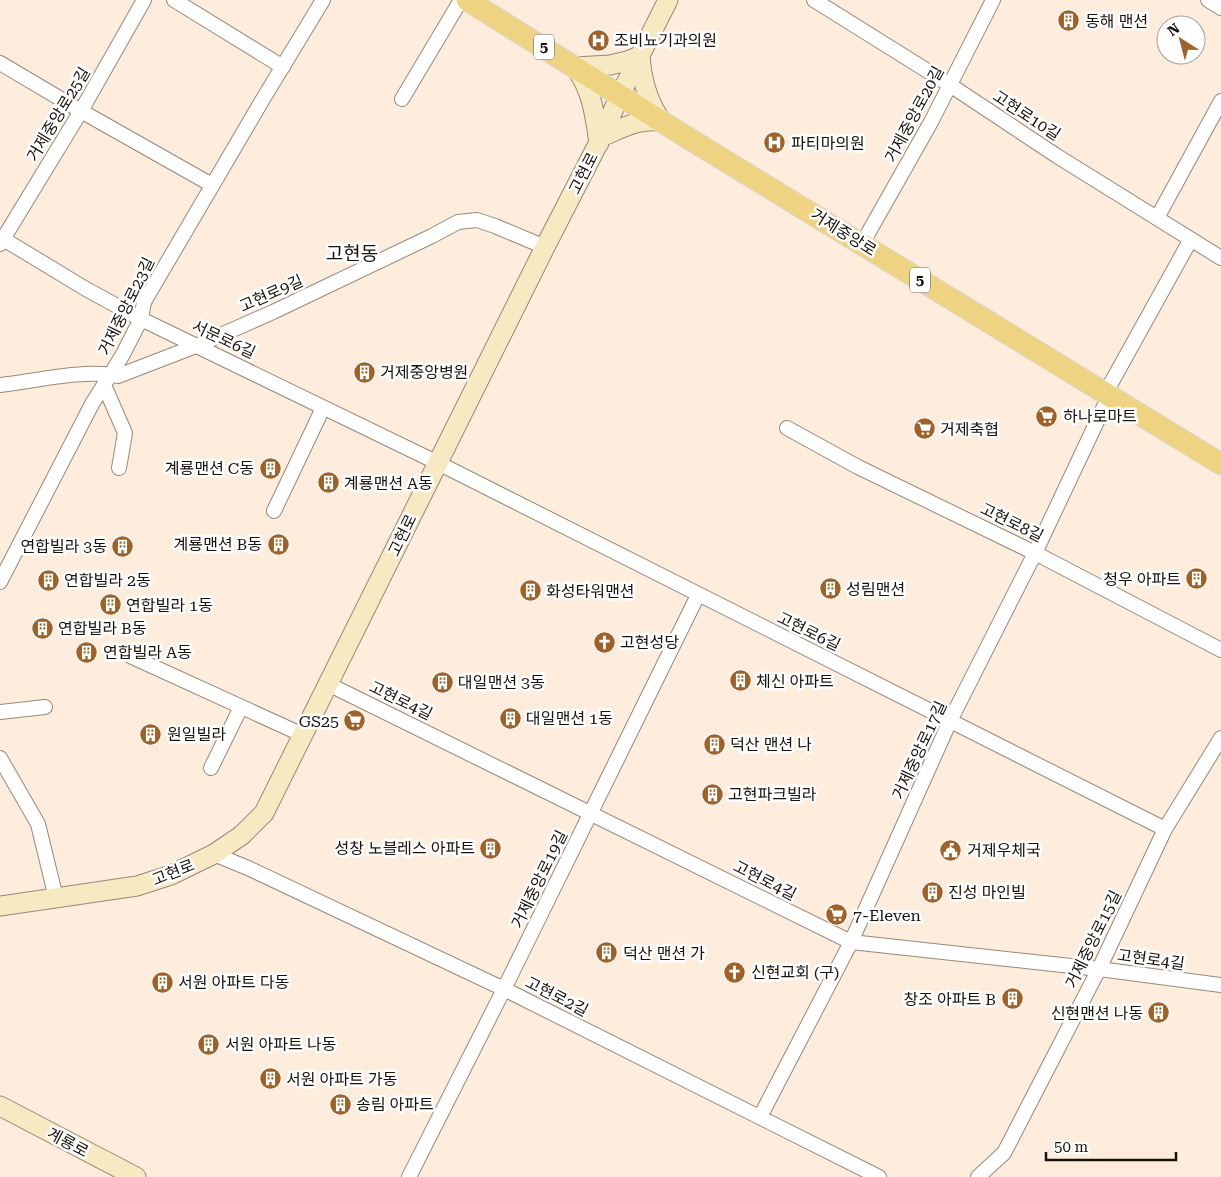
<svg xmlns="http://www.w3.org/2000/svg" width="1221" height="1177" font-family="'Roboto Serif','Noto Sans KR',serif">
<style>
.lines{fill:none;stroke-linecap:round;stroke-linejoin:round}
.street-casing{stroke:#988879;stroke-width:16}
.secondary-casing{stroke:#988879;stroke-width:21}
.primary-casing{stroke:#dad9d8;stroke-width:23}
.street{stroke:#fff;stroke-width:14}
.secondary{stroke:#f7e9c1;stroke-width:19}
.primary{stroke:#eed382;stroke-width:21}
.labels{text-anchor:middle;stroke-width:5;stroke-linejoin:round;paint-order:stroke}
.shield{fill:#fff;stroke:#5d5955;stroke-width:1}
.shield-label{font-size:15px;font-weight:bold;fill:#18120c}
.poi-label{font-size:16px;fill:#18120c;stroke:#fff;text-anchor:start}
.street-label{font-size:16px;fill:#18120c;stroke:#fff}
.quarter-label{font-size:19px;fill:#18120c;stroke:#fff}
</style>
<rect width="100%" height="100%" fill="#feeddc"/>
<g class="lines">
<defs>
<path id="street" d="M174 0 283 67
M814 0 950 85 1057 156 1221 258
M1208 0 1221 8
M0 63 81 111 212 185
M402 99 461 0
M1157 218 1221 101
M0 237 86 289 141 319 438 463 1165 829
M0 244 81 111 144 0
M862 244 931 122 993 0
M0 385C36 381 83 369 118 376L196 346 273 312 432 236 458 222 477 220 495 226 545 247
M104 385 125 433 119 468
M1105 394 1191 239
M787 428 858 467 1035 553 1221 650
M274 511 323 408
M0 582 92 404 122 356 141 319 144 302 263 99 323 0
M130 656 303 735
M328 684 851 942 1099 969 1221 985
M0 712 45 707
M0 758 38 824 56 898
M211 768 241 707
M214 854 248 868 504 989 879 1177
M760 1117 851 942 950 721 1035 553 1109 396
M409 1177 504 989 698 595
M978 1177 1004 1153 1099 969 1165 829 1221 738"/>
<path id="secondary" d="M575 67 610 65 627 61 640 56C642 80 647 100 661 121
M575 67C592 90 595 115 599 143
M601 137C623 128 636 119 661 121
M0 906 137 886 171 875 214 854 242 835 264 813 545 247 600 140 620 95 668 0
M0 1106 136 1177"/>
<path id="primary" d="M467 0 688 138 1221 464"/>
</defs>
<use href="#street" class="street-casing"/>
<use href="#secondary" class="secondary-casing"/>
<use href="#primary" class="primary-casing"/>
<use href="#street" class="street"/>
<use href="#secondary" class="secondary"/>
<use href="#primary" class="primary"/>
</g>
<defs>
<symbol id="building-disc" viewBox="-11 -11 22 22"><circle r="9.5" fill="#a06128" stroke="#fff"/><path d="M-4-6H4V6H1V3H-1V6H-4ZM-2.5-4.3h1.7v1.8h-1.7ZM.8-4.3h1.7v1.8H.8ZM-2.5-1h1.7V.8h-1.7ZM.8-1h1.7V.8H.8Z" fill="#fff"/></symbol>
<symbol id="hospital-disc" viewBox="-11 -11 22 22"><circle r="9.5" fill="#a06128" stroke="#fff"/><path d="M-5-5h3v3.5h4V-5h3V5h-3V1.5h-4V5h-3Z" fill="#fff"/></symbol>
<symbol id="supermarket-disc" viewBox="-11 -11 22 22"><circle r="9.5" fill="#a06128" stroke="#fff"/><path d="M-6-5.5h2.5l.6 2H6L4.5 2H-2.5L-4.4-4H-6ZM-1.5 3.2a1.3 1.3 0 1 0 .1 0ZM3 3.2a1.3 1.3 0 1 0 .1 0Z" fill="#fff"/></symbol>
<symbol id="church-disc" viewBox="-11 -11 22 22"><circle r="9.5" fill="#a06128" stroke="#fff"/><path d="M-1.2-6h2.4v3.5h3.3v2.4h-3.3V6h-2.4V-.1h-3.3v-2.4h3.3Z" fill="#fff"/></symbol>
<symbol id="civic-disc" viewBox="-11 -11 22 22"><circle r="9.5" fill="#a06128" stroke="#fff"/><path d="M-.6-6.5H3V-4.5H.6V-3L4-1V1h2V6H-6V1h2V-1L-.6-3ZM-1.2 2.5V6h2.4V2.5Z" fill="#fff"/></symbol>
</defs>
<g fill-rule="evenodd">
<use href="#building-disc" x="1056" y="8" width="25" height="25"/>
<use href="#hospital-disc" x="586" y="28" width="25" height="25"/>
<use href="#hospital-disc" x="762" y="130" width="25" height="25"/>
<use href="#building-disc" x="352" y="360" width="25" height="25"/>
<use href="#supermarket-disc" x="1034" y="404" width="25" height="25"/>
<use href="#supermarket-disc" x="912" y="416" width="25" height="25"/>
<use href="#building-disc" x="258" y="456" width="25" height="25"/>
<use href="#building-disc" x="316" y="470" width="25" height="25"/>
<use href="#building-disc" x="266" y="532" width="25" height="25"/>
<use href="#building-disc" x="110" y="534" width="25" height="25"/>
<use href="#building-disc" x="1184" y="566" width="25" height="25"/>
<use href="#building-disc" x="36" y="568" width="25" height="25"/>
<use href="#building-disc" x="818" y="576" width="25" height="25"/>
<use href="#building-disc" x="518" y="578" width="25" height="25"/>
<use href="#building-disc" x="98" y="592" width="25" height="25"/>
<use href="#building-disc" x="30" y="616" width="25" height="25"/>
<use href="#church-disc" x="592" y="630" width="25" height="25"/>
<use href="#building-disc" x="74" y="640" width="25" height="25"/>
<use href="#building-disc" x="728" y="668" width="25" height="25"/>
<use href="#building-disc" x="430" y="670" width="25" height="25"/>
<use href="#building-disc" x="498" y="706" width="25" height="25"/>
<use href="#supermarket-disc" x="342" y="708" width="25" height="25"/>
<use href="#building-disc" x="138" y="722" width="25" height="25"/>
<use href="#building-disc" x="702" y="732" width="25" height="25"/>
<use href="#building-disc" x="700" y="782" width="25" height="25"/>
<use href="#building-disc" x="478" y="836" width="25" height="25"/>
<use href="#civic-disc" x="938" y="838" width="25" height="25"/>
<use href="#building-disc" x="920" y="880" width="25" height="25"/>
<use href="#supermarket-disc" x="824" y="902" width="25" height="25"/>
<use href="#building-disc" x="594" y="940" width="25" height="25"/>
<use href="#church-disc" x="722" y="960" width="25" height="25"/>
<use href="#building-disc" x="150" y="970" width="25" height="25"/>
<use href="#building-disc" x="1000" y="986" width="25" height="25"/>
<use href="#building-disc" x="1146" y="1000" width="25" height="25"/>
<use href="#building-disc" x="196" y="1032" width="25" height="25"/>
<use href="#building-disc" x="258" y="1066" width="25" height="25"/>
<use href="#building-disc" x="328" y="1092" width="25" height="25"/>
</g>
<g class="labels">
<g class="shield">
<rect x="534" y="34.5" width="20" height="25" rx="4"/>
<rect x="910" y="267.5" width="20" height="25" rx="4"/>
</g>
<g class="shield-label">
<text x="544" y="52">5</text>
<text x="920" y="285">5</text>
</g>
<g class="poi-label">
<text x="1085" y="27">동해 맨션</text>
<text x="614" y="46">조비뇨기과의원</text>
<text x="791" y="149">파티마의원</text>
<text x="380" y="378">거제중앙병원</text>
<text x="1063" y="422">하나로마트</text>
<text x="940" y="435">거제축협</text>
<text x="254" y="474" text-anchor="end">계룡맨션 C동</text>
<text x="344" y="489">계룡맨션 A동</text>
<text x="262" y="550" text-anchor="end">계룡맨션 B동</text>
<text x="107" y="552" text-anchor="end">연합빌라 3동</text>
<text x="1181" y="585" text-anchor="end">청우 아파트</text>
<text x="64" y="586">연합빌라 2동</text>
<text x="846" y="595">성림맨션</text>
<text x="546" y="597">화성타워맨션</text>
<text x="126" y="611">연합빌라 1동</text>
<text x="58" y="634">연합빌라 B동</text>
<text x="620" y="648">고현성당</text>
<text x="103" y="658">연합빌라 A동</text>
<text x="756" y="687">체신 아파트</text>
<text x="458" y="688">대일맨션 3동</text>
<text x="526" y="724">대일맨션 1동</text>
<text x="339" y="727" text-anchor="end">GS25</text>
<text x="167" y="740">원일빌라</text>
<text x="730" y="750">덕산 맨션 나</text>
<text x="728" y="800">고현파크빌라</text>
<text x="475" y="854" text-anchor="end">성창 노블레스 아파트</text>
<text x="967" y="856">거제우체국</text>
<text x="948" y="898">진성 마인빌</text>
<text x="853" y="921">7-Eleven</text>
<text x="623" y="959">덕산 맨션 가</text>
<text x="751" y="978">신현교회 (구)</text>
<text x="178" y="988">서원 아파트 다동</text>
<text x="996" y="1005" text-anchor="end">창조 아파트 B</text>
<text x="1143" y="1019" text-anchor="end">신현맨션 나동</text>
<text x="225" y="1050">서원 아파트 나동</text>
<text x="286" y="1085">서원 아파트 가동</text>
<text x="356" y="1110">송림 아파트</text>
</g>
<g class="street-label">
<text transform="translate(58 114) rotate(-59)" y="6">거제중앙로25길</text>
<text transform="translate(914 114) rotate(-62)" y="6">거제중앙로20길</text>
<text transform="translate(1027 115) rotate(33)" y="6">고현로10길</text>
<text transform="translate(583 173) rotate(-63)" y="6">고현로</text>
<text transform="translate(844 232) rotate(32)" y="6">거제중앙로</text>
<text transform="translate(271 293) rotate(-24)" y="6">고현로9길</text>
<text transform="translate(126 306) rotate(-64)" y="6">거제중앙로23길</text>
<text transform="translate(224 339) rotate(25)" y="6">서문로6길</text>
<text transform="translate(1012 522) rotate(26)" y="6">고현로8길</text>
<text transform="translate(402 535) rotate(-64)" y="6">고현로</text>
<text transform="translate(809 631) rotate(26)" y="6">고현로6길</text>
<text transform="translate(401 700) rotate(26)" y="6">고현로4길</text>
<text transform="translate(919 750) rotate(-65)" y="6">거제중앙로17길</text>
<text transform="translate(173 872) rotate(-22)" y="6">고현로</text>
<text transform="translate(539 879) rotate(-64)" y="6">거제중앙로19길</text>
<text transform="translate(765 880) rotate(27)" y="6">고현로4길</text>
<text transform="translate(1093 939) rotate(-64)" y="6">거제중앙로15길</text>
<text transform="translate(1151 959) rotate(8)" y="6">고현로4길</text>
<text transform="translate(557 996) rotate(27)" y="6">고현로2길</text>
<text transform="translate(68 1142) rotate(28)" y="6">계룡로</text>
</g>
<g class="quarter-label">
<text x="352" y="260">고현동</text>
</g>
</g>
<g transform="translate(1181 40) rotate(324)"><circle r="24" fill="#ffffff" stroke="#a3a09e"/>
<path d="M0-4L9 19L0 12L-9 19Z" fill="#a06128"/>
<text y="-8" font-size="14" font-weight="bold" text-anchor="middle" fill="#18120c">N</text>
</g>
<path d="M1046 1152v8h130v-8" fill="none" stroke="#18120c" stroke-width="2.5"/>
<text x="1054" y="1152" font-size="15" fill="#18120c" stroke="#ffffff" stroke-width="4" paint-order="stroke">50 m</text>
</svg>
